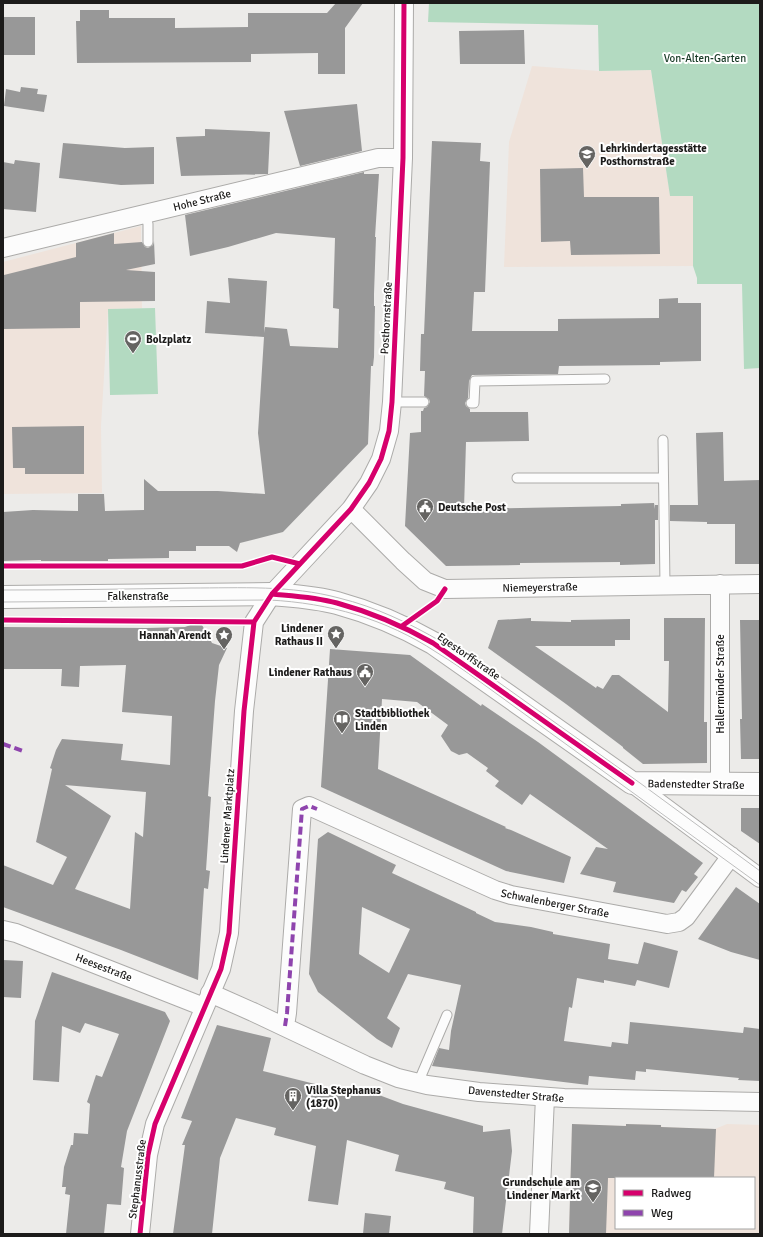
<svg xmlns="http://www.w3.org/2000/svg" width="763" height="1237" font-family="Signika,sans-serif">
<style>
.education{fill:#efe3db;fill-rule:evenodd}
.green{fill:#b3dac1}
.building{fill:#989898;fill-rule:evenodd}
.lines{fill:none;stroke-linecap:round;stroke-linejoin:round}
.service-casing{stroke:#acaba9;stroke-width:11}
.minor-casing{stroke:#acaba9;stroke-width:20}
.tertiary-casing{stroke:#acaba9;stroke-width:24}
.service{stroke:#fcfcfc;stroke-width:9}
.minor{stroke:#fcfcfc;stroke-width:18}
.tertiary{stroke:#fcfcfc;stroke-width:22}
.tram{stroke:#bebebe;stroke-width:1}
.quiet{stroke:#8e44ad;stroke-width:4;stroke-dasharray:8 4;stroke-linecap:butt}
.cycleway-casing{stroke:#fff;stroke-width:8}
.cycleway{stroke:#d6006c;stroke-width:5}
.labels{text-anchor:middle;stroke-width:4;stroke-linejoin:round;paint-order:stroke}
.park-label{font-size:11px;fill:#173925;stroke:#fff}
.poi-label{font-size:11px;font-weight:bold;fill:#1c1b1a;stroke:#fff;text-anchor:start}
.street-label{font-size:11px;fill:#1c1b1a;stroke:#fff}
</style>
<rect width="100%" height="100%" fill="#ecebe9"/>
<path class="education" d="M532 66 599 71 651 70 670 195 693 196V266L504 267 509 142Z
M141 226 142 308 108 309 101 426 102 493 3 494V262Z
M572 1124 625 1126 626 1124 661 1125 662 1127 715 1129 727 1124 760 1125V1234H569ZM616 1178H754V1228H616Z"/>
<path class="green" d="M429 3H760V368L744 369 742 284H697V278L693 266V196H670L651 70 599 71 598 25 428 22Z
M155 308 158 394 110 395 108 309Z"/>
<path class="building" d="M336 3H363L345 28V74H318V53L251 54V62L77 63 76 21H80V10H109V18H175V28L248 27V13H327Z
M3 17H35V55H3Z
M524 30 525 64H460L459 31Z
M21 87 38 89 37 94 47 95 44 112 4 106 6 89 20 92Z
M357 104 362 151 300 166 284 111Z
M205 129 270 132 268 174 181 176 176 137 205 136Z
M432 141 481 143 480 161 490 162 485 292H474L472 331H558V319L659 318V299L678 298V303H701V361L660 362V365L559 366 558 374 472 375 469 381 468 398 465 403 466 406 470 409V412H528L529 441 466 442 464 509 621 506V504L654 503 655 509V505H658V520H655V564L620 565V562L520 563V565L446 566 405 526 410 433 421 432V411H423L424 408 427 407 430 402 429 399 424 396 425 371H420L421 334H424Z
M63 143 125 148 154 147V184L121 185 59 178Z
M15 160 40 163 36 212 3 209V162L14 164Z
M583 168 584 197H659L660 254 571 255 570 241 541 242 540 169Z
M364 172V174H379L375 237H376L374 294V306H375L374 357 373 366H371L368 444 283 532 240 543 237 552 229 546H196V551H169V558L108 559V561H41V560L3 561V512L33 510 78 511V494H104L105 511 144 510V479L158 491H218L265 494 258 433 264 337 205 333 207 301 230 303 228 278 267 281 264 333 265 327 287 329 290 346 338 348 339 309 333 308 335 238 276 233 228 247 190 256 185 215Z
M114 233V244L142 242 145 247 148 248 153 245 154 241 155 264 126 270 155 272V301L80 302V328L4 329V275L76 257V243Z
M84 426V474H25V468H13L12 427Z
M723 432 724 481 760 480V564H735V524H707V522L670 521V505H698L696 433Z
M531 618V621L571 622V620L630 619V640H615V646H535L596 688 597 686 603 689 612 675H619L668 712 669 661H664V618H705L704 722H707V763L643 764 623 748V747L566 704 488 648 498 620Z
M740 620H760V759H741L740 719H742Z
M196 623 202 625 212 643 227 648 219 665 215 701 208 796 211 797 206 870 210 871 208 889 204 888 198 980 121 950 3 907V865L53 885 67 857 36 842 52 769 50 768 56 750 62 739 123 744 121 760 170 765 172 716 122 712 126 665 80 666 79 687 61 686 62 669H3V627L147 628 185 627ZM65 785 146 792 143 837 135 832 130 909 75 889 111 816Z
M330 649 410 655 481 706 482 704 538 742 703 863 694 874 698 877 686 892 682 890 674 903 613 892 616 882 580 874 596 847 608 849 530 794 522 805 495 786 499 781 486 771 488 768 467 753 459 755 451 751 441 736 448 725 417 702 382 699 378 769 506 827 505 828 511 830 571 857 564 883 506 871 321 787Z
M741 808H760V844L741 831Z
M328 832 396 865 392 873 476 912V913L495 922 531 927 553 932V934L610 944 608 959 638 964 644 942 678 951 669 988 637 980 635 986 604 980V983L577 978 572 1008 569 1007 564 1041 611 1047 612 1042 628 1044 630 1022 743 1033 744 1027 760 1029V1081L738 1080 739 1078 646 1069V1072L636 1071 635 1080 589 1076 588 1085 432 1066 439 1048 449 1050 451 1031 461 985 408 974 387 1018 400 1028 392 1048 377 1039 318 992 309 974 318 839ZM362 907 410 929 389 973 359 954Z
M736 887 760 904V960L731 952 698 939Z
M3 960 23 961 21 998 3 997Z
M52 972 165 1012 170 1021 127 1131 121 1167 124 1168 121 1205 107 1204 104 1234H66L70 1195 65 1194 66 1187H62L64 1167 71 1145H73L74 1133 88 1134 90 1104 87 1102 96 1075 102 1077 119 1034 85 1023 80 1033 62 1026 59 1082 33 1080 35 1021Z
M217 1025 271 1038 263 1071 339 1090 340 1086 379 1095 403 1104 483 1126V1132L510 1129 512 1151 502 1234H473L474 1197 444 1189 446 1182 395 1171 399 1155 347 1140 338 1205 308 1201 316 1146 274 1135 276 1128 236 1118 220 1158 212 1234H173L185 1145H182L192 1121 181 1118Z
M572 1124 626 1126V1124L661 1125V1127L716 1129 714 1178H608L606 1234H569Z
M365 1213 391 1216 389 1234H363Z"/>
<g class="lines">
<defs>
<path id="service" d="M145 214 148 224V242
M392 402H424
M471 403H474L475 381 605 379
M663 440 665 585
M517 478H663
M418 1083 447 1015"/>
<path id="minor" d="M3 248 378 158H403
M351 509 403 561 425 581 445 589 760 584
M632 783 760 878
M720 784V584
M3 930 16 933 204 1007
M210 993 253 1012 365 1065 398 1078 427 1085 479 1092 564 1098 760 1102
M285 1026 287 1013 302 809 309 806 495 890 511 895 667 924 679 922 686 917 731 856
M140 1234 148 1155 155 1124 221 969 229 933 244 711 254 622 272 594 351 509 369 483 381 459 389 431 392 402 403 158 404 3
M539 1234 545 1097"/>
<path id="tertiary" d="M3 597 272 594C294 596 316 597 337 603 370 612 403 626 433 643L632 783 760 784"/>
</defs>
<use href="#service" class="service-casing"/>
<use href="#minor" class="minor-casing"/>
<use href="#tertiary" class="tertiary-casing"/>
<use href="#service" class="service"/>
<use href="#minor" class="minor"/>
<use href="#tertiary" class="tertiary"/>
<path class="tram" d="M3 590C66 590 128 589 191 588 240 588 291 585 339 598 376 607 409 623 442 642L640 783 760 871
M3 602 269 600C329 603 386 619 436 652 451 661 465 671 479 681L760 885"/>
<path class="quiet" d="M3 744 23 751
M285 1026 287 1013 302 809 309 806 317 809"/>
<defs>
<path id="cycleway" d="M3 566H242L272 557 300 564
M272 594C294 596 316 597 337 603 370 612 403 626 433 643L632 783
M3 620 254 622
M402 626 437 601 445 589
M140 1234 148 1155 155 1124 221 969 229 933 244 711 254 622 272 594 351 509 369 483 381 459 389 431 392 402 403 158 404 3"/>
</defs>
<use href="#cycleway" class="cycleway-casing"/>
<use href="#cycleway" class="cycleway"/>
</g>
<defs>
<symbol id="school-pin" viewBox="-11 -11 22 30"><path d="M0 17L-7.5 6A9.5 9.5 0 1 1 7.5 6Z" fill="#656462" stroke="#fff"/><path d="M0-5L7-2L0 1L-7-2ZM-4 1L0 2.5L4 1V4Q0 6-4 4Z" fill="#fff"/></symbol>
<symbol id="stadium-pin" viewBox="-11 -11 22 30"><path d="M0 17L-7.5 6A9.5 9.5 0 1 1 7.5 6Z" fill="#656462" stroke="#fff"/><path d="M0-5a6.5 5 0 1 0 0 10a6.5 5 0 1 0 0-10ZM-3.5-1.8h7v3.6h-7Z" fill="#fff"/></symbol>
<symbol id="civic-pin" viewBox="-11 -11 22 30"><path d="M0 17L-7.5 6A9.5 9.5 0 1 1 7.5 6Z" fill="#656462" stroke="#fff"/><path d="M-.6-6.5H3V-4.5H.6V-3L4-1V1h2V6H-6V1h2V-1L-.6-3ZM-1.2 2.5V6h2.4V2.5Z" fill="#fff"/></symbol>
<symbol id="sight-pin" viewBox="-11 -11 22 30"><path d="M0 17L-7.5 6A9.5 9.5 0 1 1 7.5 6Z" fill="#656462" stroke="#fff"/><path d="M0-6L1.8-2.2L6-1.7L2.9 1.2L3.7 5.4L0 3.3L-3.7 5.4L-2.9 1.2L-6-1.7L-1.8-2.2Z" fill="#fff"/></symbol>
<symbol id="library-pin" viewBox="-11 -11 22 30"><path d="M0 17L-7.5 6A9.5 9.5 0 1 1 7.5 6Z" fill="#656462" stroke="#fff"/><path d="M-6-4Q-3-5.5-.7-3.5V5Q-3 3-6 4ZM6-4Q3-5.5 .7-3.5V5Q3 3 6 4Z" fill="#fff"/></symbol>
<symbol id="building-pin" viewBox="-11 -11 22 30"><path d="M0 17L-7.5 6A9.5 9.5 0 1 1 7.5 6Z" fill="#656462" stroke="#fff"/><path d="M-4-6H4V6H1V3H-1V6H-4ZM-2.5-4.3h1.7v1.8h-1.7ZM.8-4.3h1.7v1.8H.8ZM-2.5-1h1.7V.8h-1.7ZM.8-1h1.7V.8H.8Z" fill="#fff"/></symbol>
</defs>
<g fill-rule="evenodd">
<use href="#school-pin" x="577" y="144" width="20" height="27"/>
<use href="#stadium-pin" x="123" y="329" width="20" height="27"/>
<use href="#civic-pin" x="415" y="497" width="20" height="27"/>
<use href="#sight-pin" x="326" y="624" width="20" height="27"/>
<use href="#sight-pin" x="214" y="625" width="20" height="27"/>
<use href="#civic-pin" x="355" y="662" width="20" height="27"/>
<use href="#library-pin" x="332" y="709" width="20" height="27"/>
<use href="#building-pin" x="283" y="1086" width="20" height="27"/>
<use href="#school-pin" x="583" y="1178" width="20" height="27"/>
</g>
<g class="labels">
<g class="park-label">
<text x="705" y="62">Von-Alten-Garten</text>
</g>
<g class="poi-label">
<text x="600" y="152">Lehrkindertagesstätte<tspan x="600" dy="13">Posthornstraße</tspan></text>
<text x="146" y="343">Bolzplatz</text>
<text x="438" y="511">Deutsche Post</text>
<text x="323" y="632" text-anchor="end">Lindener<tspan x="323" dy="13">Rathaus II</tspan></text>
<text x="211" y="639" text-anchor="end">Hannah Arendt</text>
<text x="352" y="676" text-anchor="end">Lindener Rathaus</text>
<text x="355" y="717">Stadtbibliothek<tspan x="355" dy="13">Linden</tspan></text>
<text x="306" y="1094">Villa Stephanus<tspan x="306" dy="13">(1870)</tspan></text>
<text x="580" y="1186" text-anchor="end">Grundschule am<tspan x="580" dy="13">Lindener Markt</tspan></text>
</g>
<g class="street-label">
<text transform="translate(202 200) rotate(-14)" y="4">Hohe Straße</text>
<text transform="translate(386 318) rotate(-87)" y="4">Posthornstraße</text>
<text transform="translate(540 587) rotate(-1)" y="4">Niemeyerstraße</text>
<text x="138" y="600">Falkenstraße</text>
<text transform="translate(469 656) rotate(35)" y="4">Egestorffstraße</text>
<text transform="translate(720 684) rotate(-90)" y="4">Hallermünder Straße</text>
<text transform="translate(696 784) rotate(1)" y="4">Badenstedter Straße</text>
<text transform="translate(227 816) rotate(-86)" y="4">Lindener Marktplatz</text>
<text transform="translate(555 903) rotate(11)" y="4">Schwalenberger Straße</text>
<text transform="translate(104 967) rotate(21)" y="4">Heesestraße</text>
<text transform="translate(516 1094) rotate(5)" y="4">Davenstedter Straße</text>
<text transform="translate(137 1179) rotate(-83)" y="4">Stephanusstraße</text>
</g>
</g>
<rect width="763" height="1237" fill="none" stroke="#1c1b1a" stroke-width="8"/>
<rect x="615" y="1177" width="140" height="52" fill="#ffffff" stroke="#a4a4a3"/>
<rect x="623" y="1190" width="20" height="6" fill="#d6006c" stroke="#a4a4a3"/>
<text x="651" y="1197" font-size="12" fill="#1c1b1a">Radweg</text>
<rect x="623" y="1210" width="20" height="6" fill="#8e44ad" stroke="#a4a4a3"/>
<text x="651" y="1217" font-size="12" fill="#1c1b1a">Weg</text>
</svg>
